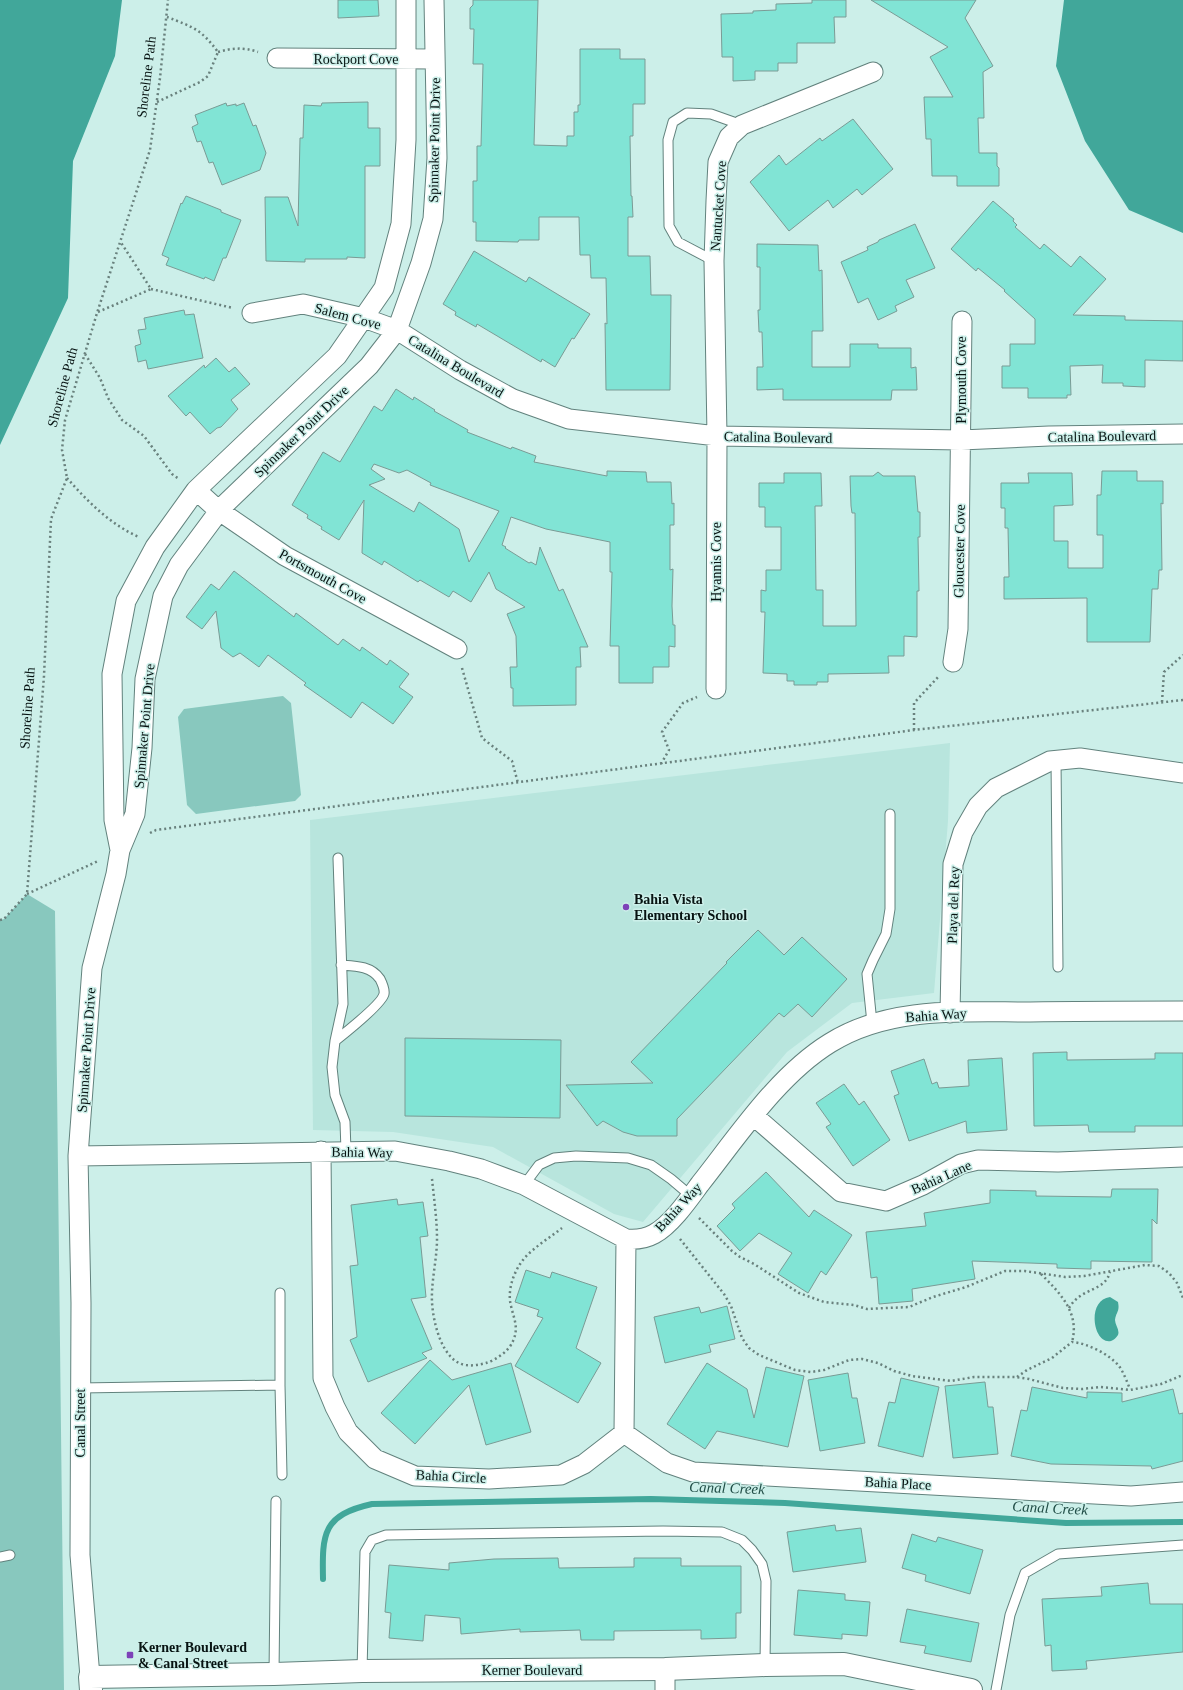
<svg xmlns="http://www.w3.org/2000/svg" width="1183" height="1690" font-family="'Times New Roman',serif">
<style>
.built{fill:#b8e5dd}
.green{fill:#88c8be}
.water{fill:#41a79a}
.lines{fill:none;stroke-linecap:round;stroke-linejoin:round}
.stream{stroke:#41a79a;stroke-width:6}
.building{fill:#81e4d5;stroke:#7a9b95;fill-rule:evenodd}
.service-casing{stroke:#62827d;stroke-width:11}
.minor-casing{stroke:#62827d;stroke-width:21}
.tertiary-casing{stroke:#62827d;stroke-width:24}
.path{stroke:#69817d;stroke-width:2.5;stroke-dasharray:2 3;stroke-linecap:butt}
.service{stroke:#fff;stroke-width:9}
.minor{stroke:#fff;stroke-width:19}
.tertiary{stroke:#fff;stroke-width:22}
.poi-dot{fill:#7d42b8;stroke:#ccefe9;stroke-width:1.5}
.labels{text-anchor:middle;stroke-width:3;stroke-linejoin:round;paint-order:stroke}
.street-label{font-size:14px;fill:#071312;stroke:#ccefe9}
.poi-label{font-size:14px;font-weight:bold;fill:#071312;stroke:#ccefe9;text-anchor:start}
.water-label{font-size:15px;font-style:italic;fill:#214e47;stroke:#ccefe9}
</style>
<rect width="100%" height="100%" fill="#ccefe9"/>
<path class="built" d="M950 743 948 821 934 993 852 1003 787 1052 643 1222 614 1214 493 1147 393 1132 313 1130 310 820Z"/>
<path class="green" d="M283 696 291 703 301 795 295 801 196 814 187 805 178 717 184 709Z
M27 894 55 911 64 1690H0V920L4 919Z"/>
<path class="water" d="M0 0H122L115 56 73 161 68 298 0 445Z
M1064 0H1183V233L1129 210 1085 141 1056 66Z
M1110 1297 1118 1302C1120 1312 1116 1312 1115 1320 1115 1325 1120 1330 1118 1335 1116 1338 1114 1340 1111 1341 1093 1345 1086 1300 1110 1297Z"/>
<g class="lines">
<path class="stream" d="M323 1579C322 1533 323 1515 372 1504L651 1499 785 1503 1066 1523 1183 1522"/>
</g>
<path class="building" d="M338 0H378L379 16 338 18Z
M473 0H538L534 145 567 146V136H574V112H578V105H580V49H620V59H645V104H633V136H630L631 196H632L633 217H628V256H650L651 295H671L670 390H606L605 323 607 324 606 278H591L590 255H580L579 217H539V240H519L518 242 476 241V222H473V181H477V146H481L483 64H473L474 29H470V8L473 5Z
M812 0H846V17H834L835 43H797V63H778V71H755V80L733 81V57H722L721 14 753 13V11L776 10V4L812 3Z
M871 0H976L965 18 993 66 983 72 984 118H978L979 153H997V166L999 168V186H957V176H932L931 139H926L924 97H953L930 57 948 47Z
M368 102V128H380V166H365V258L347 257V259H305V262L266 261 265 197H288L298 226 300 138H303L304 105 321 106 322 103Z
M226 103 227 106 236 104V106L244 103 253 126 256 125 266 153 260 170 222 185 213 162 209 163 201 141 197 142 192 127 198 124 195 115Z
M853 119 893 169 862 195 857 189 833 208 828 200 789 231 750 182 779 155 786 165 820 138 822 141Z
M186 196 221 210V212L241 220 226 258H223L214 281 205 277 204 279 166 265 169 258 162 255 181 203 182 204Z
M993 201 1014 219 1013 221 1017 225 1015 227 1040 249 1044 244 1071 267 1080 256 1106 279 1073 315 1125 316V320L1183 321V361L1145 360V387L1123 386V383H1102L1103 365 1070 366 1071 395H1067V398H1028V388H1002V366H1010V344H1035V319L1004 291 1005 290 978 268 976 271 951 249Z
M915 224 935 268 906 280 914 297 895 306 897 311 878 320 868 298 858 303 841 262 868 250 867 247 878 242 879 240Z
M757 244 818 245 819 271 822 270 823 331H812V367H850V344H878V348H911V368L916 367 917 390H892L891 400H783V389L757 390V367H763L762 332H759L758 310H760V267H757Z
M474 251 526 282 529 277 590 314 574 339 572 338 555 367 542 359 541 362 477 324 476 327 455 315 456 312 443 304Z
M184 310 185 315 194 314 203 358 148 369 146 360 138 362 135 346 141 344 138 330 146 329 144 318Z
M216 358 229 372 235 367 250 384 231 400 238 409 221 427 217 428 210 434 190 412 186 416 168 396 204 365 205 368Z
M396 389 413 400 414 397 435 410 434 411 468 430 467 432 511 449 512 447 536 456 534 462 607 476V471L646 472 647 482H671L672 504 674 503V525H670V570L673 569 672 606 673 625H675V647L669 646V667H653V683H619V646H610L612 572H610V542L546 529 511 517 502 545 506 547 505 548 529 563 531 562 536 565 540 547 559 591 563 589 588 647H580L581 667H576V705L513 706V688H511L510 667H517L516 636 507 614 525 607 496 589 489 572 471 602 453 591 449 597 420 580 418 582 384 561 382 565 362 553 364 500 339 540 321 529 322 527 307 518 308 515 292 505 323 452 340 462 374 406 382 411ZM374 464 399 473 407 470 431 483 430 485 499 511 469 562 459 529 419 502 414 512 369 485 385 479 371 469Z
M1102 471H1137V481H1163V504L1161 503 1162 570H1159L1158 589H1152L1150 642H1087V598L1004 599V577H1009L1008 528H1005V508H1001V483H1029L1028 473H1072L1073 505 1054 506V541H1068V568H1103V535H1097V495H1101Z
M878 472 883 476H915L918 512H920V537H918L919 591H917V637L904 636V656H888L889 673 828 674V682H817V685H794V681H787V674L763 673 765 612H761V590L766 591V570H781V527H765V507H759V483H784V473H821L822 506H815L816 590H823V626H856L855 513H852L851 506 850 476H873Z
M234 571 294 617 296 613 338 645 343 639 360 651 362 647 387 665 390 660 409 674 399 687 413 697 393 724 362 702 351 718 304 685 306 683 268 655 259 667 240 653 233 657 221 648 216 611 202 629 186 617 211 584 219 590Z
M758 930 784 955 802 937 847 979 812 1017 798 1004 784 1017 779 1013 677 1119V1136H637L623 1132 603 1121 597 1126 566 1085 653 1083 631 1062 727 963 726 962Z
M405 1038 561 1040 560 1118 405 1116Z
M1067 1052V1060L1155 1059V1053H1183V1126H1135V1132H1089L1088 1125 1034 1126 1033 1053Z
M1002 1058 1007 1130 967 1133 966 1121 909 1141 894 1096 899 1094 891 1071 924 1059 932 1084 937 1082 939 1088 969 1086 968 1060Z
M844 1084 859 1105 864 1101 890 1140 853 1166 826 1127 831 1124 816 1103Z
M766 1172 809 1217 814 1210 852 1235 826 1275 821 1271 808 1293 778 1274 792 1253 759 1233 740 1251 717 1226 735 1208 732 1204Z
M1112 1189H1158L1157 1224 1152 1219V1262L1091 1261V1269L1057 1268V1264L972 1261 975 1279 912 1289 913 1301 879 1304 877 1277 871 1278 866 1232 926 1226 924 1213 990 1203V1190L1036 1191V1196L1111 1197Z
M397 1199 398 1205 423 1202 428 1236 420 1237 426 1297 411 1299 432 1349 422 1353 427 1358 368 1382 350 1340 357 1337 350 1266 358 1265 351 1205Z
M526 1270 550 1278 552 1272 597 1287 576 1348 601 1363 578 1403 515 1366 543 1318 537 1316 539 1310 515 1302Z
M727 1306 735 1339 709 1345 711 1352 665 1363 654 1317 699 1307 701 1313Z
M430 1360 452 1380 511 1363 531 1432 486 1445 469 1385 415 1444 381 1413Z
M707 1363 747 1389 754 1418 766 1367 804 1376 788 1447 717 1431 705 1449 667 1424Z
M848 1373 852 1398H857L865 1443 820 1451 808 1380Z
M901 1378 939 1387 923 1457 878 1446 889 1402 895 1403Z
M985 1382 988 1407H993L998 1454 953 1458 945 1386Z
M1032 1387 1087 1398V1392L1122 1393V1402L1173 1389 1179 1414 1183 1413V1461L1152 1469 1151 1466 1051 1464 1011 1456 1021 1410 1027 1411Z
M835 1525 836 1531 861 1528 866 1562 793 1572 787 1532Z
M912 1534 936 1542 938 1537 983 1550 970 1594 925 1581 926 1575 902 1568Z
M558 1558 559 1568 634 1567V1558H681V1566H741V1613H736V1638L701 1639V1630L614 1631V1640H581L580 1630 520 1632V1629L461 1634 460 1618 425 1615 423 1641 389 1638 391 1613 385 1612 389 1565 449 1570V1563L494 1559Z
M1148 1583 1150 1604H1183V1652L1086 1661 1087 1669 1052 1671 1051 1645 1045 1646 1042 1599 1102 1596 1101 1587Z
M798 1590 845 1594V1600L870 1602 867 1636 842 1634V1639L794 1635Z
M907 1609 979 1623 971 1662 924 1653 926 1646 900 1642Z"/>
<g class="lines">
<defs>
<path id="service" d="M714 261 678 242 669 226 668 140 673 122 687 113 711 114 742 125
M1056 760 1058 967
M338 858 343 1004 335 1041 332 1067 335 1095 345 1122 346 1151
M872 1023 867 974 873 960 886 934 890 909V814
M335 1041C345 1033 382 1004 384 994 385 989 382 983 380 979 371 966 356 966 341 965
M524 1185 539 1165 554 1158 576 1156 628 1158 651 1165 671 1179 691 1196
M280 1385 282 1475
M80 1388 280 1385V1293
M0 1557 10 1555
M362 1671 365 1552 372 1540 386 1535 663 1531 722 1532 742 1540 752 1550 762 1564 766 1581 765 1665
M274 1674 276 1501
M996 1690 1010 1615 1025 1573 1058 1554 1183 1545"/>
<path id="minor" d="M277 58 435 59
M252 313 303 304 364 318 397 330 460 370 513 399 569 419 717 436 961 440 1049 436 1183 434
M196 490 218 510 285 556 457 649
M953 662 958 629 962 321
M716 689 717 436 714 261 716 201 718 162 729 137 742 125 873 72
M120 850 114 820 112 674 126 601 155 547 196 490 337 356 384 288 401 224 406 140V0
M950 1013 953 864 963 832 978 806 996 788 1050 761 1080 758 1183 773
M754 1116 841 1192 886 1201 923 1185 961 1164 978 1160 1058 1162 1183 1157
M321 1151 323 1378 335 1407 348 1432 375 1459 415 1476 489 1479 561 1475 584 1464 624 1433 626 1239
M78 1156 395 1151 449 1161 481 1169 524 1185 626 1239C636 1240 645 1239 654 1234 671 1225 689 1199 700 1184 738 1136 778 1075 830 1043 889 1006 962 1012 1030 1012 1081 1011 1132 1011 1183 1011
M624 1433 667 1463 693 1472 1131 1496 1183 1492
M665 1669V1690
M90 1677 80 1555 81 1303 78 1156 92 968 116 874 120 850 135 814 142 748 145 679 163 596 179 565 222 507 369 366 397 330 421 263 433 219 437 158 434 0"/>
<path id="tertiary" d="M91 1690 90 1677 274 1674 362 1671 665 1669 765 1665 844 1664 971 1690"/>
</defs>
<use href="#service" class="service-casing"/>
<use href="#minor" class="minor-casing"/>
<use href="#tertiary" class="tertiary-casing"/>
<path class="path" d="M218 52C232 48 244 47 258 52
M157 102 200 82 208 76 218 52C201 29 193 27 167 17
M151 289 233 308
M98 312 151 289 120 241
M85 354 100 378 108 398 122 420 144 436 172 474 179 479
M67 478C87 501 111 525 139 537
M462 668 482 738 512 761 518 783
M1162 702 1164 672 1183 655
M914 730V703L939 676
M661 764 669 750 662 732 683 703 697 697
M150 833 156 830 914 730 1183 700
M27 894 98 861
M0 920 4 919 27 894 44 676 51 519 67 478 62 450 65 420 97 313 150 150 160 78 168 0
M432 1179C434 1199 437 1219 437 1239 437 1260 431 1281 432 1302 433 1322 442 1361 465 1365 472 1366 479 1365 486 1363 496 1360 509 1351 513 1341 519 1328 514 1319 511 1306 506 1287 517 1262 533 1250 542 1242 552 1236 562 1228
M699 1218 732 1251 740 1257 754 1264 799 1293 824 1302 854 1305 867 1309 909 1307 933 1297 966 1287 1005 1271H1025L1065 1277 1084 1276 1145 1265 1159 1266 1169 1273 1177 1283 1183 1298
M680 1239 724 1294 731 1306 742 1338 749 1348 759 1355 795 1370 811 1372 824 1370 849 1360 862 1359 878 1363 894 1371 912 1376 951 1381 974 1377H1015L1029 1379 1063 1388 1082 1389 1101 1387 1130 1390 1161 1384 1183 1375
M1041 1274C1060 1293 1080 1313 1072 1342
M1069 1308C1081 1287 1105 1292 1110 1272
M1017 1377 1027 1370 1052 1358 1072 1342C1087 1343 1109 1354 1119 1366 1124 1373 1127 1382 1130 1389"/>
<use href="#service" class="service"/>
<use href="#minor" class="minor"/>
<use href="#tertiary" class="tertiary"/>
</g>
<g class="poi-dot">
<circle cx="626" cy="907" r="4"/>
<rect x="126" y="1651" width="8" height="8" rx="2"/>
</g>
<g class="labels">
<g class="street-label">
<text x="356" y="64">Rockport Cove</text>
<text transform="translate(146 77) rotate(-83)" y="5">Shoreline Path</text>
<text transform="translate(434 140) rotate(-89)" y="5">Spinnaker Point Drive</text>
<text transform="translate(718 206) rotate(-86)" y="5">Nantucket Cove</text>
<text transform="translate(348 316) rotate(15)" y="5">Salem Cove</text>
<text transform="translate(456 366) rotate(31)" y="5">Catalina Boulevard</text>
<text transform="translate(961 380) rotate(-90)" y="5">Plymouth Cove</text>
<text transform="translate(62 387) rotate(-75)" y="5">Shoreline Path</text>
<text transform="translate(301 431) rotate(-44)" y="5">Spinnaker Point Drive</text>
<text transform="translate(1102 436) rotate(-1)" y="5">Catalina Boulevard</text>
<text transform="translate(778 437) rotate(1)" y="5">Catalina Boulevard</text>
<text transform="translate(959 551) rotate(-89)" y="5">Gloucester Cove</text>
<text transform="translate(716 562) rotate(-90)" y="5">Hyannis Cove</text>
<text transform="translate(323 576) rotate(29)" y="5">Portsmouth Cove</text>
<text transform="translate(27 708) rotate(-86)" y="5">Shoreline Path</text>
<text transform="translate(144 726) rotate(-85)" y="5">Spinnaker Point Drive</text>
<text transform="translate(953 905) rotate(-88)" y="5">Playa del Rey</text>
<text transform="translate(936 1015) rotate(-4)" y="5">Bahia Way</text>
<text transform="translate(86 1050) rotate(-86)" y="5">Spinnaker Point Drive</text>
<text transform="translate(362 1152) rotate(1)" y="5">Bahia Way</text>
<text transform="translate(941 1177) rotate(-24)" y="5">Bahia Lane</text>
<text transform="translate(678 1207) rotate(-47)" y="5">Bahia Way</text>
<text transform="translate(80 1423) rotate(-90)" y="5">Canal Street</text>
<text transform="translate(451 1476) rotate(3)" y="5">Bahia Circle</text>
<text transform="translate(898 1483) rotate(3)" y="5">Bahia Place</text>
<text x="532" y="1675">Kerner Boulevard</text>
</g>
<g class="poi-label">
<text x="634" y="904">Bahia Vista<tspan x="634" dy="16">Elementary School</tspan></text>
<text x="138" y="1652">Kerner Boulevard<tspan x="138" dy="16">&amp; Canal Street</tspan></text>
</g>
<g class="water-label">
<text transform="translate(727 1488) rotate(2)" y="5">Canal Creek</text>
<text transform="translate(1050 1508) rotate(3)" y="5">Canal Creek</text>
</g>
</g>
</svg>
